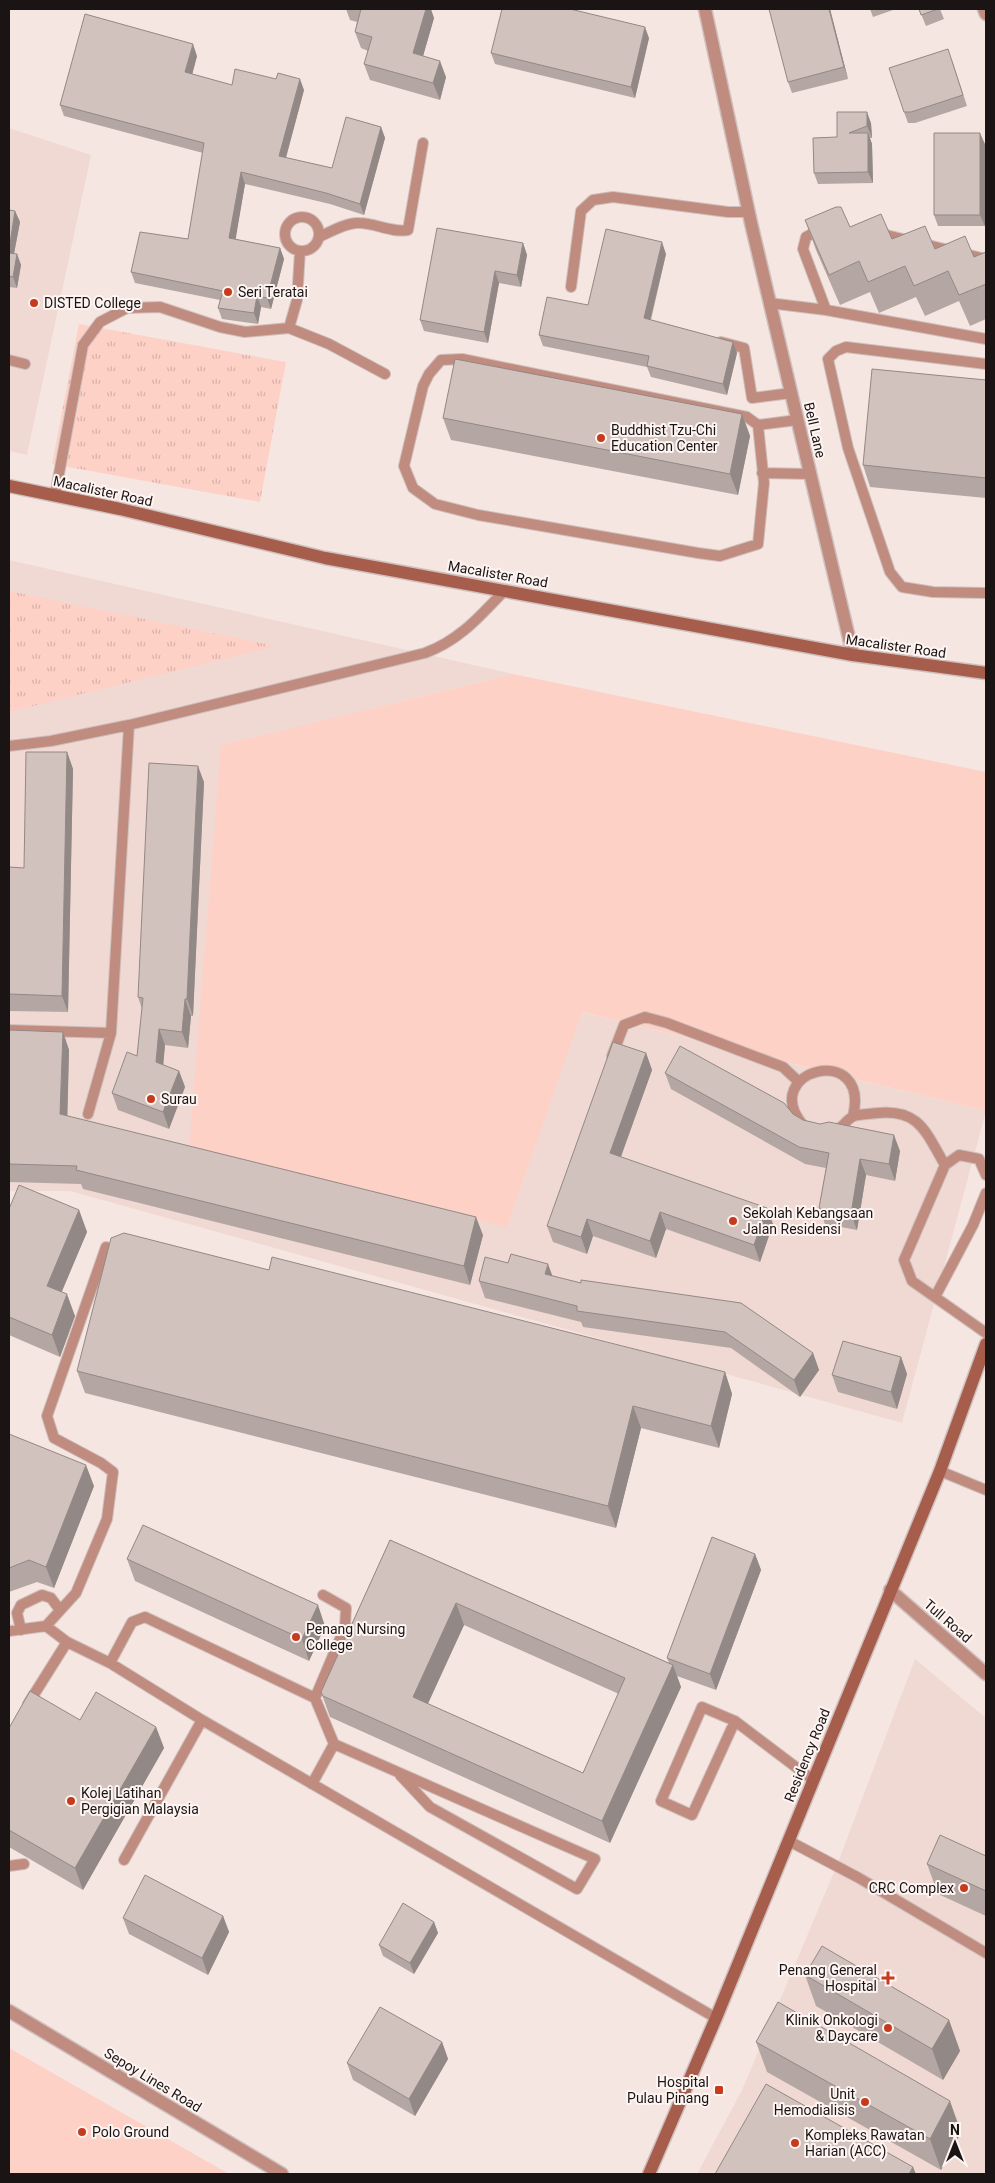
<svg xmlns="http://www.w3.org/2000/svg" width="995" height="2183" font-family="Roboto,sans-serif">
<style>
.built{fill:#f1d9d3}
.grass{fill:url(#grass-tufts)}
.pitch{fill:#fdd1c6}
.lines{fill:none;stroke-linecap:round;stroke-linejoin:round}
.lane-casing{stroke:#cec0bd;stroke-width:12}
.street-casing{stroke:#cec0bd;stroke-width:15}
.secondary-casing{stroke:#cec0bd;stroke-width:15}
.lane{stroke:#c08c80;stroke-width:10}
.street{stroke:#c08c80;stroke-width:12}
.secondary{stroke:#a75d4c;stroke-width:12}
.wall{fill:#b4a7a3;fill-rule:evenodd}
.shaded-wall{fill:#928885}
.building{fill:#d1c2be;stroke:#928885;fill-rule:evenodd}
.poi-dot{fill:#c63b1e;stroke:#fef5f3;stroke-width:2}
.labels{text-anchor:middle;stroke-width:4;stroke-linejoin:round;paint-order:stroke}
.poi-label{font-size:14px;fill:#1a1514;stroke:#fef5f3;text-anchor:start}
.street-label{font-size:14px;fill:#1a1514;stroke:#fef5f3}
</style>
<defs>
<pattern id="grass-tufts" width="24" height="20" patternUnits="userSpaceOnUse" patternTransform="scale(1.25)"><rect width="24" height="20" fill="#fdd1c6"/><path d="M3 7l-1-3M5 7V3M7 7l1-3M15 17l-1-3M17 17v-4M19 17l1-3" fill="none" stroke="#d8b3a9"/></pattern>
</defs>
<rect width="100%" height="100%" fill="#f6e6e2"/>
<path class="built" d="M9 128 91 155 27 455 9 451Z
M9 560 513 674 221 745 507 1227 581 1012 986 1111 902 1423 70 1191H9Z
M915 1659 986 1718V2174H697L742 2090 837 1865Z"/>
<path class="grass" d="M79 324 286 362 260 502 52 464Z
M9 591 276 646 9 712Z"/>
<path class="pitch" d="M513 674 986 772V1111L582 1012 507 1227 189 1150 221 745Z
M9 2048 229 2174H9Z"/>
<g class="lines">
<defs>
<path id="lane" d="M285 234a17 17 0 1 1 34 0a17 17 0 1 1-34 0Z
M823 231H817L806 237 803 249 826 310
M878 233 986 259
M319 237C330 232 347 222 359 223 376 223 391 233 408 230L423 143
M571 287 581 211 593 200 613 197 728 212H748
M769 303 826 310 986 339
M289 328 297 300 300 251
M721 342 744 348 752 398 791 393
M462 359 747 417 758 425 764 483 758 544 720 556 698 553 478 515 435 504 413 488 404 466 423 386 429 374 441 360Z
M9 360 25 364
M986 364 846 347 836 351 828 359 848 448 890 572 902 587 933 592 986 593
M758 425 797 420
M762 473 810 474
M55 495 83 345 100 322 127 308 160 307 220 327 245 332 289 328 329 344 385 374
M9 746 51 741 129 725 425 653C459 641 480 616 505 590
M9 1030 111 1033 129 725
M612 1056 624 1025 645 1017 667 1023 783 1067 799 1082
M88 1114 111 1033
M803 1125C757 1070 871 1041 853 1116
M833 1131C843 1129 846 1119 854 1116 861 1114 870 1114 878 1113 920 1109 926 1133 945 1165
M986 1175 979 1159 959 1155 945 1165 904 1260 912 1281 986 1333
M935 1297 973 1225 986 1193
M940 1471 986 1490
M46 1626 76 1593 107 1519 113 1472 101 1463 54 1438 47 1416 106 1247
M21 1630 17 1613 21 1605 42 1595 51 1598 60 1610
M9 1631 46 1626 67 1642 110 1663 202 1720 716 2018
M110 1663 132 1622 145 1617 315 1698 334 1744 312 1784
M315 1698 345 1627 346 1608 323 1595
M28 1704 67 1642
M735 1721 692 1815 661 1801 702 1707 735 1721 813 1780
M334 1744 595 1859 577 1889 430 1807 400 1775
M789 1841 859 1878 986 1953
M124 1860 202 1720
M9 1866 24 1864"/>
<path id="street" d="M705 9 751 223 853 655
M984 9 986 14
M890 1590 986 1674
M9 2011 282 2174"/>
<path id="secondary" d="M9 486 120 509 325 558 853 655 986 673
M649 2174 716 2018 940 1471 986 1344"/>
</defs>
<use href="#lane" class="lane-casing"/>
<use href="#street" class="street-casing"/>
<use href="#secondary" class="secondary-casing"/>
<use href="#lane" class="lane"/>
<use href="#street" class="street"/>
<use href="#secondary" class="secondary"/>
</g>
<path class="wall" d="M346 9H426L434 18 423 56 446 77 440 100 370 80 364 64 368 51 361 48 355 32 357 22 350 20Z
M830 9 848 79 792 93 788 82Z
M870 9H896L873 17Z
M919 9H940L944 19 926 26Z
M649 38 635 98 495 64 491 53Z
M197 56 192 74 232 85 304 90 286 158 332 168 381 127 385 138 364 215 330 204 245 184 235 239 280 248 284 259 271 309 261 307 258 324 222 319 218 308 220 300 135 283 131 272 188 239 203 153 64 116 60 105Z
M952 60 967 106 915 123H908L904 112Z
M871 123 872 138H870L872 144 873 183 818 184 814 173 837 137Z
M985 144V226H938L934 215Z
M9 210 15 211 20 222 14 254H17L21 265 17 288 9 287Z
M805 220 850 227 892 239 974 257 986 252V319L970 326 959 301 925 316 916 297 879 313 870 292 840 305 816 250Z
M523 243 527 255 521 287 499 283 488 343 424 331 420 320Z
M666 254 651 320 733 342 737 353 727 395 651 377 647 367 543 346 539 335 588 305Z
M986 380V498L870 487 863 465Z
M742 414 750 436 738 495 451 440 443 418Z
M67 752 73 769 68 1012 9 1011V867L24 868Z
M204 782 193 1016H191L188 1048 165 1045 163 1065 179 1071 185 1087 169 1129 118 1110 112 1093 137 1056 142 1009 138 997Z
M9 1030 63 1032 69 1050 67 1116 483 1235 470 1285 83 1189 81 1184 9 1182Z
M646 1053 652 1070 621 1157 773 1224 760 1262 666 1229 656 1258 593 1236 587 1254 553 1242 547 1226Z
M665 1073 803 1120 900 1151 895 1181 866 1175 857 1230 825 1224 819 1208 826 1168 805 1164 671 1089Z
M9 1209 79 1210 87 1232 61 1292 75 1316 60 1357 9 1335Z
M269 1270 725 1372 732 1394 719 1448 641 1428 616 1528 85 1393 77 1371Z
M553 1276 813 1353 819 1370 800 1397 731 1348 583 1327 581 1322 485 1298 479 1281Z
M901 1357 907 1374 897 1409 838 1392 832 1375Z
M9 1434 94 1486 54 1588 37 1582 9 1592Z
M390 1540 669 1663 667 1658 755 1554 761 1570 716 1690 677 1676 681 1687 610 1843 330 1717 321 1692ZM464 1625 619 1694 583 1773 427 1704Z
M127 1559 325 1626 309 1661 135 1581Z
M156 1727 164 1748 83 1890 9 1847V1728Z
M986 1856V1916L938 1894 927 1864Z
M223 1916 229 1932 208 1975 129 1934 123 1918Z
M434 1922 438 1933 414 1974 383 1956 379 1945Z
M805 1975 949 2020 960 2051 943 2080 816 2006Z
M442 2042 448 2059 415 2116 353 2080 347 2063Z
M756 2042 961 2132 941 2170 767 2072Z"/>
<path class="shaded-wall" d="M426 9H431L434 18 419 70 413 53Z
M829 9H830L848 79 844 67Z
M645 27 649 38 635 98 631 87Z
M193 44 197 56 190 83 185 72Z
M440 61 446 77 440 100 433 83Z
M300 79 304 90 283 168 279 156Z
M867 112 871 123 872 138 867 126Z
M381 127 385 138 364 215 360 204Z
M868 133 872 144 873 183 868 172Z
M980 133 985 144V226L980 215Z
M241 172 245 184 234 249 229 238Z
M15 211 20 222 12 264 9 254V250Z
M662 242 666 254 648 329 644 318Z
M523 243 527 255 521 287 517 275Z
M280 248 284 259 271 309 267 298Z
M17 254 21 265 17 288 13 277Z
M495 271 499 283 488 343 484 332Z
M257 296 261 307 258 324 254 313Z
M733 342 737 353 727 395 723 384Z
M742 414 750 436 738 495 730 474Z
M67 752 73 769 68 1012 62 996Z
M198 766 204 782 193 1016 187 999Z
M185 999 191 1016 188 1048 182 1032Z
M159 1029 165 1045 162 1079 156 1062Z
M63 1032 69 1050 67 1132 60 1114Z
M646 1053 652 1070 616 1170 610 1153Z
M179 1071 185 1087 169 1129 163 1112Z
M894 1135 900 1151 895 1181 889 1164Z
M860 1159 866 1175 857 1230 851 1214Z
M767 1208 773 1224 760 1262 754 1245Z
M79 1210 87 1232 55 1308 47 1286Z
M660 1212 666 1229 656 1258 650 1241Z
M476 1217 483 1235 470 1285 464 1266Z
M587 1219 593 1236 587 1254 581 1237Z
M548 1264 554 1280 545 1274Z
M67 1294 75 1316 60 1357 52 1335Z
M813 1353 819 1370 800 1397 794 1380Z
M901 1357 907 1374 897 1409 891 1392Z
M725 1372 732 1394 719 1448 711 1426Z
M633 1406 641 1428 616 1528 608 1506Z
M86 1465 94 1486 54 1588 46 1567Z
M755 1554 761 1570 716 1690 710 1674Z
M456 1603 464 1625 421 1719 413 1697Z
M318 1605 325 1626 309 1661 302 1639Z
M673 1665 681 1687 610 1843 602 1821Z
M156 1727 164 1748 83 1890 75 1868Z
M223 1916 229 1932 208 1975 202 1958Z
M434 1922 438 1933 414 1974 410 1963Z
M949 2020 960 2051 943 2080 932 2049Z
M442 2042 448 2059 415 2116 409 2099Z
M950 2101 961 2132 941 2170 930 2139Z
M913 2167 916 2174H909Z"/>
<path class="building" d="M361 9H426L413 53 440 61 433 83 364 64 372 37 355 32Z
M502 9H570L645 27 631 87 491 53Z
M769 9H829L844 67 788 82Z
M919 9H938L921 15Z
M85 14 193 44 185 72 232 85 235 69 276 79 278 73 300 79 279 156 332 168 346 117 381 127 360 204 326 193 241 172 229 238 280 248 267 298 257 296 254 313 218 308 223 291 131 272 140 232 188 239 204 143 60 105Z
M948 49 963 95 911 112H904L889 68Z
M837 112H867V126L849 133H868V172L814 173 813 138 837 137Z
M934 133H980V215H934Z
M836 207H841L850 227 881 214 892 239 925 226 935 249 965 236 974 257 986 252V284L959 295 948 271 914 286 905 266 868 282 859 261 829 275 805 220Z
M9 210 15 211 9 250Z
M437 228 523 243 517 275 495 271 484 332 420 320Z
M606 229 662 242 644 318 733 342 723 384 647 366 649 356 539 335 547 297 588 305Z
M9 253 17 254 13 277 9 276Z
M455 359 742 414 730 474 443 418Z
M872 369 986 380V478L863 465Z
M26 752H67L62 996 9 994V867L24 868Z
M149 763 198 766 187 999H185L182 1032 159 1029 156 1062 179 1071 163 1112 112 1093 127 1052 137 1056 143 998 138 997Z
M9 1030 63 1032 60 1114 476 1217 464 1266 76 1170 77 1166 9 1164Z
M613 1042 646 1053 610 1153 767 1208 754 1245 660 1212 650 1241 587 1219 581 1237 547 1226Z
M680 1046 784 1103 793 1114 803 1120 820 1124 829 1122 894 1135 889 1164 860 1159 851 1214 819 1208 829 1153 799 1147 665 1073Z
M19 1185 79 1210 47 1286 67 1294 52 1335 9 1317V1209Z
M124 1233 269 1270 272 1257 725 1372 711 1426 633 1406 608 1506 77 1371 111 1238Z
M511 1254 548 1264 545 1274 581 1283V1280L741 1303 813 1353 794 1380 725 1332 577 1311V1306L479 1281 485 1257 508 1263Z
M843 1341 901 1357 891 1392 832 1375Z
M9 1434 86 1465 46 1567 29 1560 9 1568Z
M143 1525 318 1605 302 1639 127 1559Z
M712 1537 755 1554 710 1674 667 1658Z
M390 1540 673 1665 602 1821 323 1696 321 1692ZM456 1603 625 1678 583 1773 413 1697Z
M30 1691 80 1720 96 1692 156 1727 75 1868 9 1830V1728Z
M940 1835 986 1856V1891L927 1864Z
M145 1875 223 1916 202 1958 123 1918Z
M403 1903 434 1922 410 1963 379 1945Z
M822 1946 949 2020 932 2049 805 1975Z
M778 2002 950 2101 930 2139 756 2042Z
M380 2007 442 2042 409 2099 347 2063Z
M766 2084 913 2167 909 2174H715Z"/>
<g class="poi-dot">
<circle cx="228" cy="292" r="5"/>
<circle cx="34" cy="303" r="5"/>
<circle cx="601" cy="438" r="5"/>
<circle cx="151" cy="1099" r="5"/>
<circle cx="733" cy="1221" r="5"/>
<circle cx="296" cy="1637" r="5"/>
<circle cx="71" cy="1801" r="5"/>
<circle cx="964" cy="1888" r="5"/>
<path d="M885.5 1970.5h5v5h5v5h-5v5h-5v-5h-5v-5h5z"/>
<circle cx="888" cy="2028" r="5"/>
<rect x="714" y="2085" width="10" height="10" rx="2.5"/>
<circle cx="865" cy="2102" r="5"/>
<circle cx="82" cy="2132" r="5"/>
<circle cx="795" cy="2143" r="5"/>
</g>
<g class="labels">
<g class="poi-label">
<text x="238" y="297">Seri Teratai</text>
<text x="44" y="308">DISTED College</text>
<text x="611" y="435">Buddhist Tzu-Chi<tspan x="611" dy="16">Education Center</tspan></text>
<text x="161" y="1104">Surau</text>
<text x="743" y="1218">Sekolah Kebangsaan<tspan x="743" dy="16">Jalan Residensi</tspan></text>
<text x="306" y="1634">Penang Nursing<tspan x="306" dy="16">College</tspan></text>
<text x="81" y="1798">Kolej Latihan<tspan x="81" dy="16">Pergigian Malaysia</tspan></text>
<text x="954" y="1893" text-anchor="end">CRC Complex</text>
<text x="877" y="1975" text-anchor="end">Penang General<tspan x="877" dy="16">Hospital</tspan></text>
<text x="878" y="2025" text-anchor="end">Klinik Onkologi<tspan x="878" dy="16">&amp; Daycare</tspan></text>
<text x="709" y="2087" text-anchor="end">Hospital<tspan x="709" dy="16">Pulau Pinang</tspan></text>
<text x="855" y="2099" text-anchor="end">Unit<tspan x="855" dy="16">Hemodialisis</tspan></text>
<text x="92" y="2137">Polo Ground</text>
<text x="805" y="2140">Kompleks Rawatan<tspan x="805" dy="16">Harian (ACC)</tspan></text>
</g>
<g class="street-label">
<text transform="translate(815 430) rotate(77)" y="5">Bell Lane</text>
<text transform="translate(103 491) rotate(12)" y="5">Macalister Road</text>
<text transform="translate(498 574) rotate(10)" y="5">Macalister Road</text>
<text transform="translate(896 646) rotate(8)" y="5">Macalister Road</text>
<text transform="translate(948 1621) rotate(41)" y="5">Tull Road</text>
<text transform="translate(807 1755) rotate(-68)" y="5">Residency Road</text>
<text transform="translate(153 2080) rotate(31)" y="5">Sepoy Lines Road</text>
</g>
</g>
<rect width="995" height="2183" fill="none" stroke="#1a1514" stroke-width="20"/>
<g transform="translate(955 2143)" stroke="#fef5f3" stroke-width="4" paint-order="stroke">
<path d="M0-4L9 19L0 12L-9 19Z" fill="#1a1514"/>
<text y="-8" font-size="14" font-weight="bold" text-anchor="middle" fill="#1a1514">N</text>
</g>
</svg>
